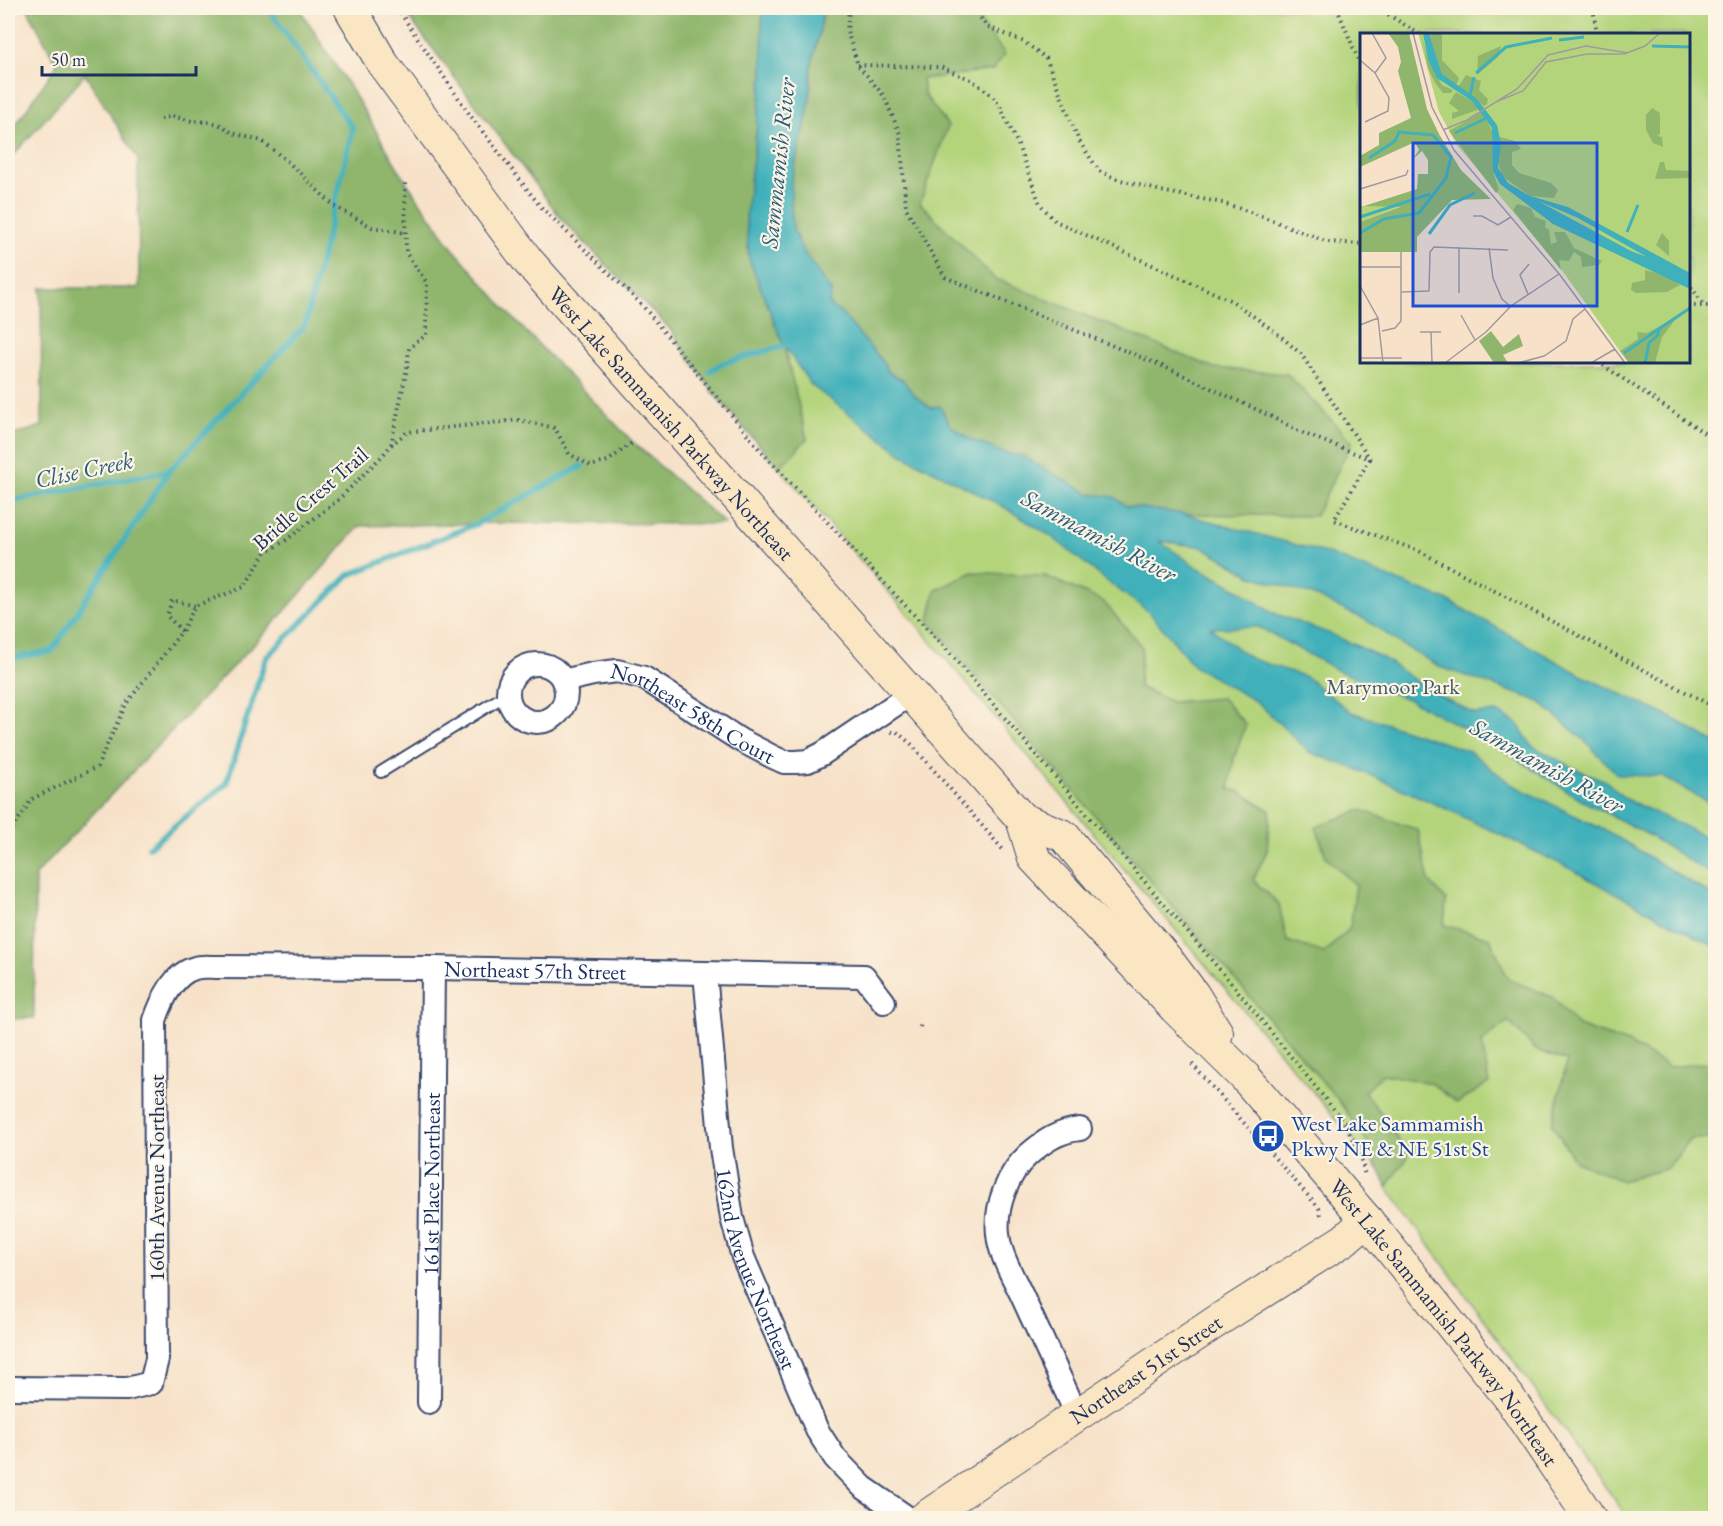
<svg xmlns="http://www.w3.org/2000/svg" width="1723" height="1526" font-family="'EB Garamond',serif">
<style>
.green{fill:#b4d47c;stroke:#68826d;stroke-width:1.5;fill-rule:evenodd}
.forest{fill:#8fb66c;stroke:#557265;stroke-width:1.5}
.water{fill:#40b0ba;stroke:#2e708c;stroke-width:1.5}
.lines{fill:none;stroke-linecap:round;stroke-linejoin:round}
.stream{stroke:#40b0ba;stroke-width:6}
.service-casing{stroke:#3c4a6e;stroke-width:14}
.minor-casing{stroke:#3c4a6e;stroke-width:26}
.secondary-casing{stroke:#3c4a6e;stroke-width:34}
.path{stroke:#3c4a6e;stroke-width:4;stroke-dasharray:1.5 4.5;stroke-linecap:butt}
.service{stroke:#fff;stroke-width:10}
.minor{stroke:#fff;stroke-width:22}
.secondary{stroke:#fbe6c4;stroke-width:32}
.labels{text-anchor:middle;stroke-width:4.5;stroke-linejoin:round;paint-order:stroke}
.street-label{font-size:22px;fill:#1b2f5e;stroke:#fcf5e5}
.park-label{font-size:22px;fill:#415866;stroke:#fcf5e5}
.transit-label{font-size:22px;fill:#164399;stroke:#fcf5e5;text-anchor:start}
.water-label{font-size:24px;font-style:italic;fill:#285c7e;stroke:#fcf5e5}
.inset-river{fill:none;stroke:#40b0ba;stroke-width:3}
.inset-road{fill:none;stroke:#9f9a9e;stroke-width:1.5}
.view{fill:#1d4ed8;fill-opacity:0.15;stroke:#1d4ed8;stroke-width:3}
.inset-edge{fill:none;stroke:#1b2f5e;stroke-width:3}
</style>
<rect width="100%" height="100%" fill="#fcf5e5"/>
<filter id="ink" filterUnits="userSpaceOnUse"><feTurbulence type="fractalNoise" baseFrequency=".0167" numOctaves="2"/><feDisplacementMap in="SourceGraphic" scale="12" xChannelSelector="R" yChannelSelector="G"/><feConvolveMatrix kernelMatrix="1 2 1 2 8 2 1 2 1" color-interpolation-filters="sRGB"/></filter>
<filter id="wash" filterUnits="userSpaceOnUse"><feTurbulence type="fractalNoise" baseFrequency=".008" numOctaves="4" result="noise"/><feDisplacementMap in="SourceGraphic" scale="24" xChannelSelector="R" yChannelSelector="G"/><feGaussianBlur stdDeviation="1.35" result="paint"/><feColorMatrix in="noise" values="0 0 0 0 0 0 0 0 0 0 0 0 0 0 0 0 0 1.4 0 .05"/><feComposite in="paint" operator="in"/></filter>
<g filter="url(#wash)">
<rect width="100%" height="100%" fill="#f7e2c9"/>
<path class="green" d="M402 8H1715V1518H1628L1387 1187 1390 1182 1386 1178 907 613 716 396 670 329 616 272 564 222ZM1362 34H1688V362H1362Z"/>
<path class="forest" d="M27 8H299L357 99 405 180 451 246 513 318 633 442 725 524 505 523 360 526 276 621 35 875 34 1018 8 1019V437L42 426 41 288H139L138 159 85 74 11 158 8 153V136L57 65Z
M402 8H762L763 75 746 216 749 259 784 346 807 439 779 468 716 396 670 329 564 222Z
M823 8H970L1005 54 993 70 922 79 924 94 948 126 920 203 994 278 1214 368 1287 374 1352 442 1315 516 1184 514 1126 506 1114 497 1090 494 1033 463 1026 457 1004 453 969 439 950 425 940 406 931 408 914 395 902 380 888 372 883 362 841 313 829 305 831 292 801 248 793 228 791 208V180L804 131 810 100 811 67 819 30Z
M972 572 1045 576 1103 601 1142 647 1139 687 1172 702 1222 698 1246 725 1234 758 1229 789 1241 792 1270 811 1267 851 1253 880 1279 904 1287 941 1324 953 1350 928 1356 885 1326 857 1316 827 1361 810 1418 830 1429 881 1446 900 1444 925 1490 938 1508 979 1552 997 1578 1026 1628 1043 1669 1067 1715 1062V1139H1690L1668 1168 1622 1181 1575 1161 1552 1124 1567 1061 1536 1050 1508 1021 1482 1042 1489 1083 1457 1103 1431 1083 1383 1074 1364 1092 1387 1120 1408 1157 1387 1187 1366 1140 1339 1101 929 622 935 591Z"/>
<path class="water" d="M762 8H823L820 30 811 67 810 100 804 131 791 180V208L793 228 801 248 831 292 829 305 841 313 883 362 888 372 903 380 914 395 931 408 940 406 950 425 969 439 1004 453 1026 457 1033 463 1090 494 1114 497 1126 506 1184 514 1326 553 1449 601 1581 675 1672 718 1715 743V806L1661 776 1618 775 1584 740 1538 701 1440 667 1401 644 1366 620 1312 595 1252 576 1203 547 1159 541 1197 567 1239 590 1271 612 1333 635 1383 658 1425 687 1474 714 1497 712 1518 724 1531 745 1571 767 1606 781 1624 798 1715 841V877L1645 833 1581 800 1496 745 1412 701 1339 671 1259 627 1211 628 1250 658 1306 677 1351 712 1469 751 1511 784 1610 833 1715 897V947L1563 865 1451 811 1366 773 1309 752 1257 702 1195 667 1149 612 1108 582 1052 537 1004 507 905 456 811 385 784 346 749 259 746 216 763 75Z"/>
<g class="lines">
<path class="stream" d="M710 371 723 363 784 346 788 343
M8 504 22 499 168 471
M8 659 52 651 169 471 305 325 353 129 268 8
M149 847 226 784 266 658 349 575 476 524 582 466"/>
</g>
</g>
<g filter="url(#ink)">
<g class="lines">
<defs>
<path id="service" d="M381 772 509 693"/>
<g id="minor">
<circle cx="537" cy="693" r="29"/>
<path id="s1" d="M563 681 593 674 617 671 644 678 740 740 773 757 784 762H796L808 761 822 754 911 694"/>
<path id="s2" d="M705 973 721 1148 732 1218 743 1257 817 1430 835 1458 863 1487 908 1518"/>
<path id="s3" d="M151 1383 157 1359 155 1020C162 1000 173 974 195 968 201 966 209 967 215 967L433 968 864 976 884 1002"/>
<path d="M8 1388 127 1389 151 1383"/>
<path id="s4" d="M429 1402 433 968"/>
<path d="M1077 1415C1059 1376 1041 1337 1023 1298 1014 1278 1000 1256 998 1234 995 1206 1008 1173 1028 1155 1044 1141 1059 1131 1080 1129"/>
</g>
<g id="secondary">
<path id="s5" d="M350 8 383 64 528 261 1022 819 1034 858 1175 1008 1245 1077 1376 1231 1508 1396 1590 1518"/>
<path d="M1022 819 1064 836 1169 962 1193 994 1217 1033"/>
<path id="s6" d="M924 1518 1223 1317 1344 1240 1367 1220"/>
</g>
</defs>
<use href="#service" class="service-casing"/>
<use href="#minor" class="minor-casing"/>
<use href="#secondary" class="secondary-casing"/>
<path class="path" d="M397 8 470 115 540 206 642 305 760 450 946 649 1232 984 1345 1123 1362 1161 1365 1177
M849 8 847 31 858 65 884 96 900 134 906 208 945 277 1172 370 1264 413 1305 434 1370 459 1301 354 1277 333 1232 301 1055 221 1040 204 1018 145 999 104 988 92 970 79 940 67 858 65
M974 8 986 26 1024 42 1046 58 1079 141 1099 171 1117 179 1161 191 1223 203 1259 215 1328 242 1362 244
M1337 8 1362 69
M1378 8 1419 34
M1593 8 1597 34
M1338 9 1382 11
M161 119 172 116 192 121 211 122 223 126 232 133 262 141 288 162 334 206 372 227 406 233
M1688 282 1704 306
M1688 306H1716
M1598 362 1716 441
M391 445 407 432 518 420 555 428 569 454 591 466 608 461 633 442
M1370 459 1334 520 1419 551 1716 708
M182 631 167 616 172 600 195 606
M891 732H897L911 744 1005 852
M8 840 10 832 32 799 97 767 126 704 182 631 195 606 244 587 266 552 285 541 338 500 383 455 391 445 407 368 409 348 426 335 427 283 406 253 405 180
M920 1027 921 1022
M1192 1064 1319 1208 1321 1215"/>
<use href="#service" class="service"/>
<use href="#minor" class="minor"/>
<use href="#secondary" class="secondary"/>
</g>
</g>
<defs>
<symbol id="bus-disc" viewBox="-11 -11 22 22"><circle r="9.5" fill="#1a4fb4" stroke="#fcf5e5"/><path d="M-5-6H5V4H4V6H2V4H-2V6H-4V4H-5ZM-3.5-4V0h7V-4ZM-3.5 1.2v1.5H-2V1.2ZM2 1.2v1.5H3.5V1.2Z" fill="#fff"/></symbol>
</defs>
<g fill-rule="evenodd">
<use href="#bus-disc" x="1249" y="1117" width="38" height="38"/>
</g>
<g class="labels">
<g class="street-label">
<text dy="8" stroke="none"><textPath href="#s5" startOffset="526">West Lake Sammamish Parkway Northeast</textPath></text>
<text transform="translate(310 498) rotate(-41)" y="8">Bridle Crest Trail</text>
<text dy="8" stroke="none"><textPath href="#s1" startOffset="142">Northeast 58th Court</textPath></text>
<text dy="8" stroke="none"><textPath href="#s3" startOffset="772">Northeast 57th Street</textPath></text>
<text transform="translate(156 1178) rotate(-90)" y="8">160th Avenue Northeast</text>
<text dy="8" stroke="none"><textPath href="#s4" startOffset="218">161st Place Northeast</textPath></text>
<text dy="8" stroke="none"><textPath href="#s2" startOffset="302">162nd Avenue Northeast</textPath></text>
<text dy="8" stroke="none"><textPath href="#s5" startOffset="1716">West Lake Sammamish Parkway Northeast</textPath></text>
<text dy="8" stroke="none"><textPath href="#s6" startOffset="267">Northeast 51st Street</textPath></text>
</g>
<g class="park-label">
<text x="1393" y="694">Marymoor Park</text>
</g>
<g class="transit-label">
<text x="1291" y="1131">West Lake Sammamish<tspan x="1291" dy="25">Pkwy NE &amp; NE 51st St</tspan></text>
</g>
<g class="water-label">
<text transform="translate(778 163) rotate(-84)" y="8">Sammamish River</text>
<text transform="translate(84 470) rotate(-12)" y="8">Clise Creek</text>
<text transform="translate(1099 536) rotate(28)" y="8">Sammamish River</text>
<text transform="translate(1547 766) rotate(29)" y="8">Sammamish River</text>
</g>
</g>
<g transform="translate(1360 33)">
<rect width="330" height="330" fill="#f7e2c9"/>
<path d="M58 0H330V330H270L260 318 201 236 97 112 79 79ZM0 173H42L0 189Z" fill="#b4d47c"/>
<path d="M28 0H49L67 76 79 101 101 137 131 166 92 167 57 204V219H0V189L40 174 4 173 57 156 58 141H68V127L62 118 53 126 59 117 55 109 0 134V123L19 112V100L51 85 38 38 41 29 38 14ZM61 0 68 27 82 52 93 57 91 60H83L75 50 68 35ZM69 0H82V27L99 45 96 53 82 41ZM141 13 138 24 117 42 118 23ZM106 42 121 48 119 57 128 66 127 71 124 73 98 54ZM96 59 112 68 120 76 92 86V80L99 78 89 70ZM292 75 300 80V101L297 103 302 104 303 114 293 110 286 97V82ZM122 79 135 103 133 138 139 157 136 160 89 98ZM140 104 155 108 161 116 152 119V132L159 140 191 150 198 157 194 165 170 163 142 143 138 129ZM300 129H304L306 137 330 138V145L295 146ZM157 171 171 175 175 184 186 188 185 194 189 197 191 211 197 209 194 199H205L214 215 242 228 239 232 222 234 221 224 214 219 209 228 199 227 201 237 153 177ZM302 200 309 208V223L296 212ZM285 237 305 242 320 252 307 259 276 260 271 257 272 250 285 247ZM318 283 302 304 295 330H269L260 318 278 306 277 299 287 300ZM131 298 143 314 159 301 163 313 143 322 148 330H134L119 308Z" fill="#8fb66c"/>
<path d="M63 0H69L82 41 117 66 137 92 141 110 138 135 148 150 170 163 208 174 330 240V256L193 191 140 151 133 138 132 95 112 68 77 45 68 27ZM178 168 218 185 287 224 271 218Z" fill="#40b0ba" fill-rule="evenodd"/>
<path class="inset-river" d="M199 7 224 4M292 13 330 14M116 40 146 14 192 5M110 62 114 44M95 100 127 85M0 184 70 161M267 199 278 172M0 200 24 186 59 180 86 145 91 124 73 102 39 99 35 108 9 125M69 201 90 172 115 160M264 320 299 296M285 330 289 310 298 302 299 296 330 275"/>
<path class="inset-road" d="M12 0 26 25 15 40M53 0 72 74 94 117 200 242 265 330M0 27 15 40 29 65 28 78 5 89M138 68 163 58 186 29 227 21H264L285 13 300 0M83 97 107 87 157 56 188 22 226 13 268 20M0 156 46 142 48 137M113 183H122L138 192 151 184M129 215 133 245 142 266 150 273M0 234H41M0 253 18 285 23 330M69 258 70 219 74 214 148 217M42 259 69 258M99 260V214M168 261 160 242 169 231M101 282 115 307M0 292 18 285M22 298 35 295 41 288V219M60 299H81M71 299 72 330M0 325H42M85 330 126 299 151 273 199 241M158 330 184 323 206 308 213 286 225 276M231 330 255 316"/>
<path class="view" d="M53 110H237V273H53Z"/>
<rect width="330" height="330" class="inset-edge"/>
</g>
<rect width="1723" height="1526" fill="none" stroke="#fcf5e5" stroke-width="30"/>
<path d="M42 66v9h154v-9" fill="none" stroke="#1b2f5e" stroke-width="3"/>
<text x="51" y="66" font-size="18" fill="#1b2f5e" stroke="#fcf5e5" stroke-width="4.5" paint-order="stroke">50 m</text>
</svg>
